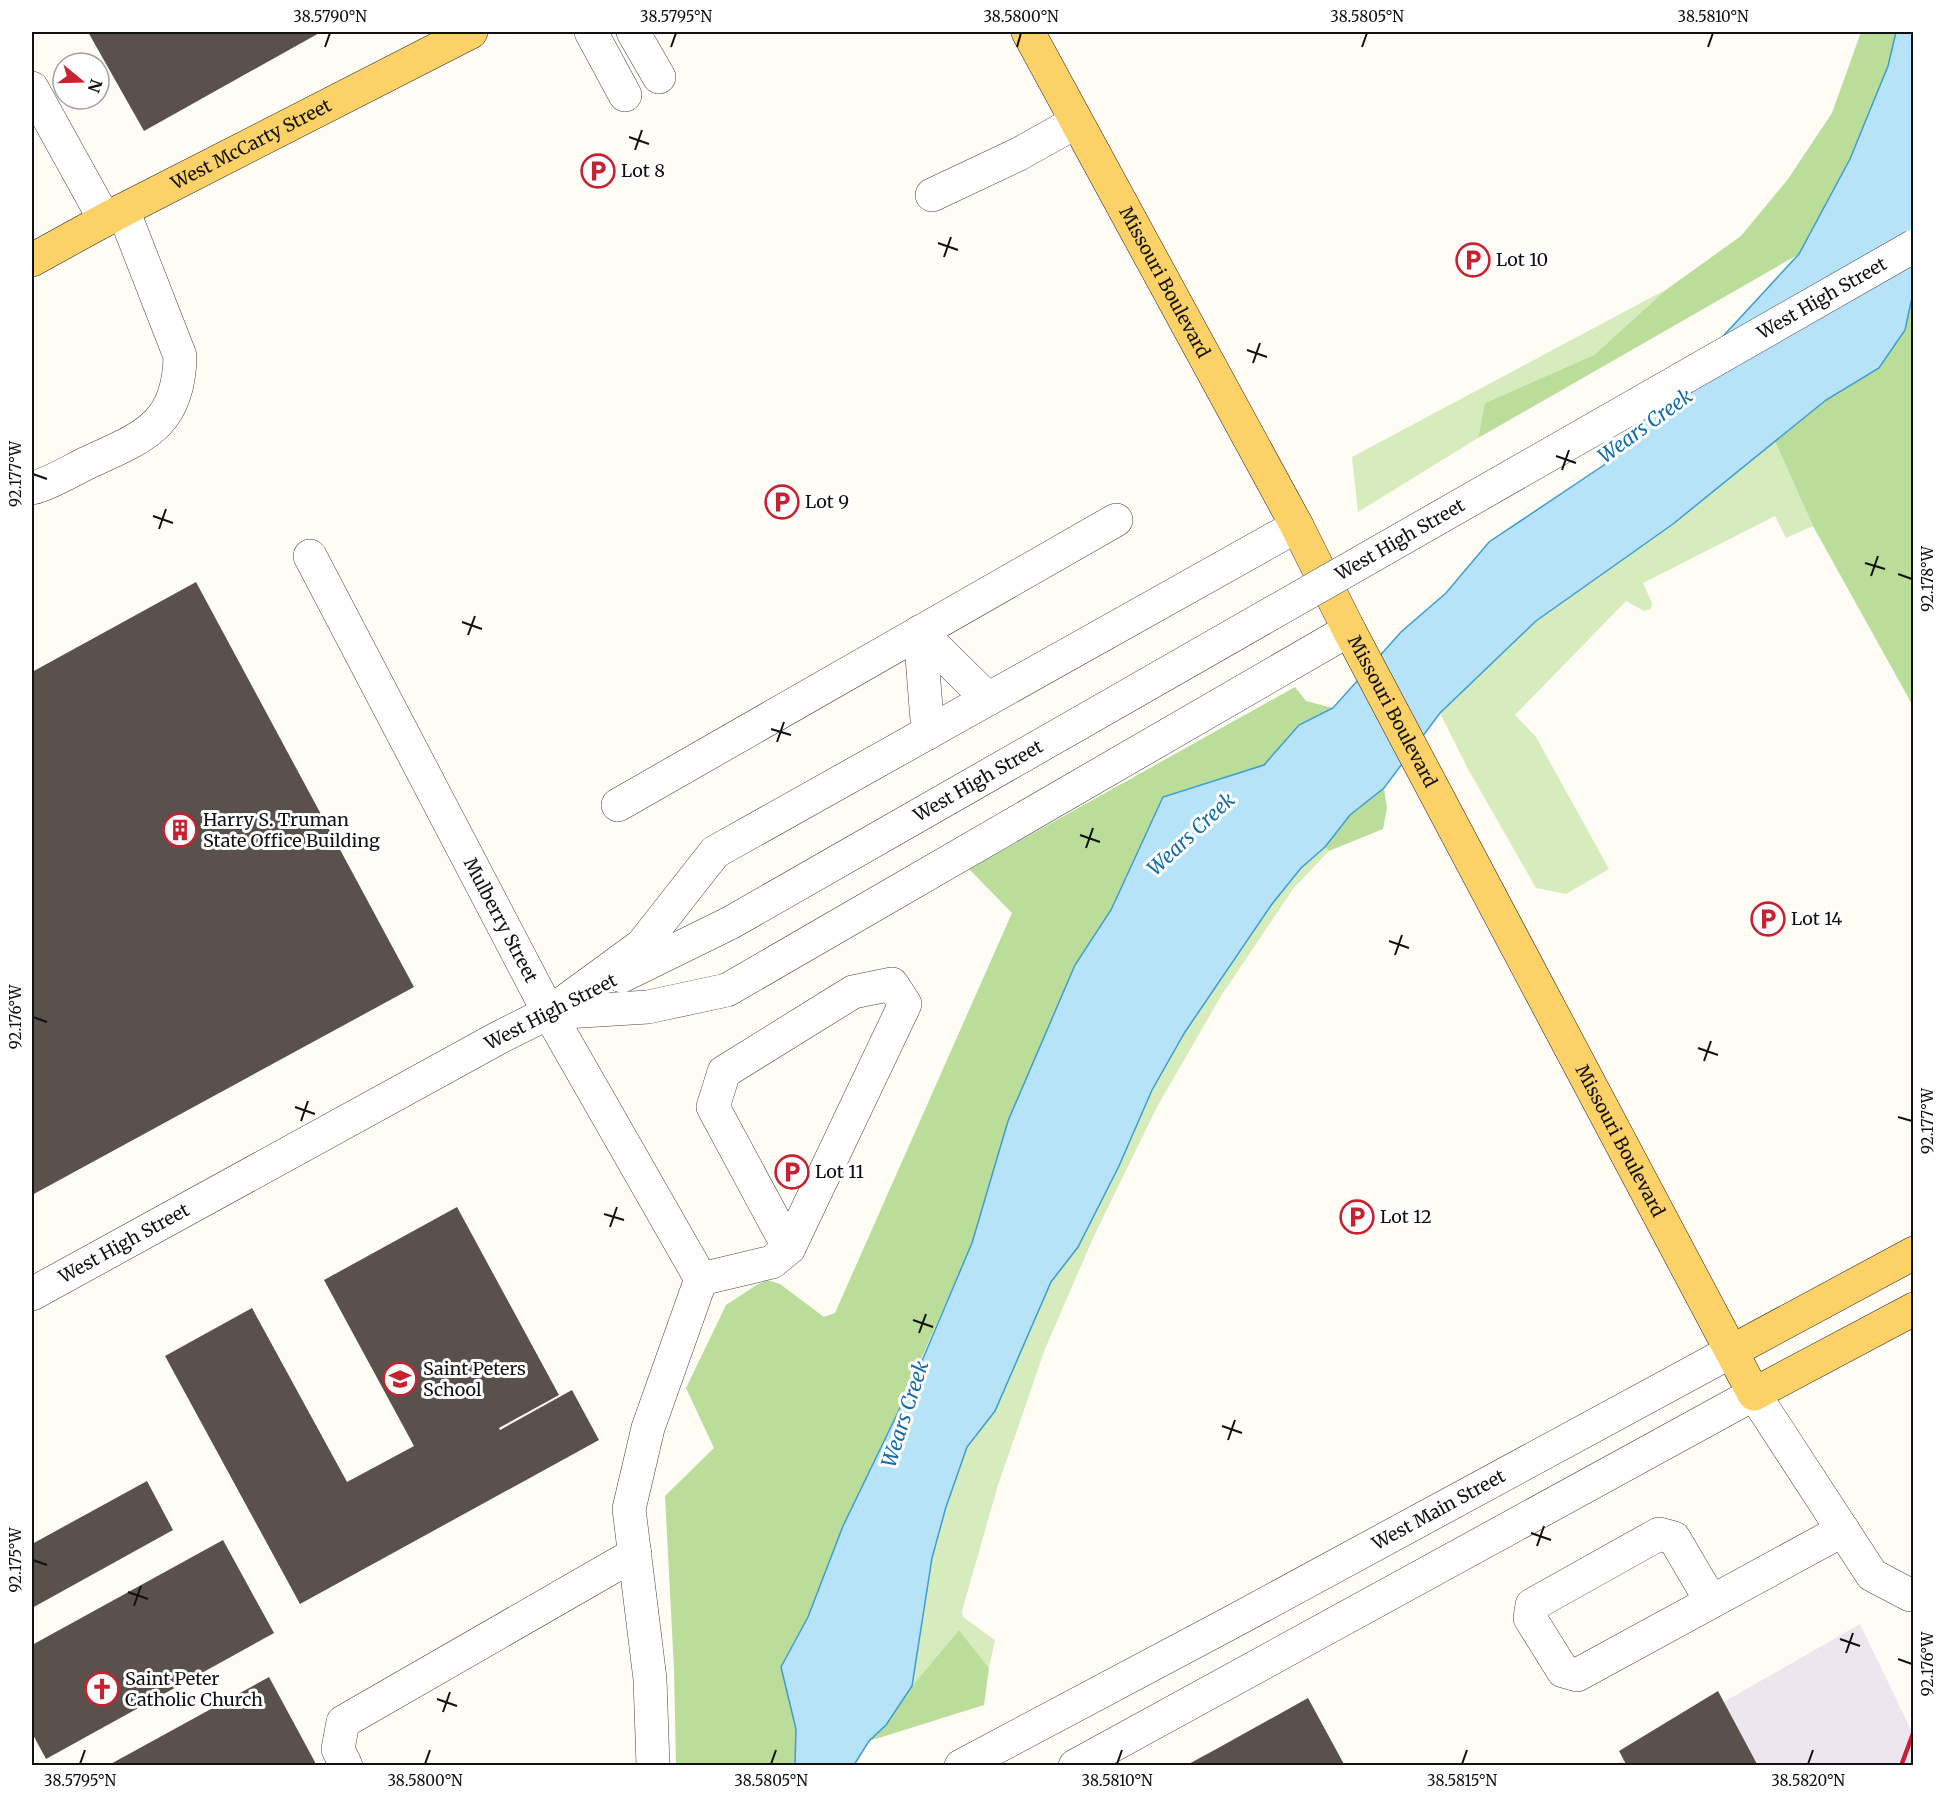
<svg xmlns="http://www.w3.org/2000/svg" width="1945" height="1797" font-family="Merriweather,serif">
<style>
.industrial{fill:#eee6ef}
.green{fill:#d7ecbc}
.forest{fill:#bbdd9a}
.water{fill:#b7e3f8;stroke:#3b9dd2;stroke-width:1.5}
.building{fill:#5a514d}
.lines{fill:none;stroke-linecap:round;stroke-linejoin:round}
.minor-casing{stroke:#444;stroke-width:34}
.major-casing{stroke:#222;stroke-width:34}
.minor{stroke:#fff;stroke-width:33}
.major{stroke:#fcd167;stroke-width:33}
.rail{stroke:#c72231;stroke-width:4.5}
.minor-bridge-casing{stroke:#444;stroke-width:34;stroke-linecap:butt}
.minor-bridge{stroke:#fff;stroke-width:33}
.ticks{fill:none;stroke:#111;stroke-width:2}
.labels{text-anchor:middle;stroke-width:6;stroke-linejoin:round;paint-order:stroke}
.street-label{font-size:18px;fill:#111;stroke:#fff}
.poi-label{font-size:18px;fill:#111;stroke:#fff;text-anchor:start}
.water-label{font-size:20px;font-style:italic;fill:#146ea9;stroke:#fff}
.neatline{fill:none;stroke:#111;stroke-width:2}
.ticks-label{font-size:15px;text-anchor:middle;fill:#111}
</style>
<rect width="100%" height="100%" fill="#fffcf5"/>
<path class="industrial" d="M1860 1624 1913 1734V1765L1612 1766Z"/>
<path class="green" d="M1667 289 1594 355 1485 403 1478 438 1358 512 1352 457Z
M1775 441 1813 526 1786 538 1775 516 1643 583 1652 603 1651 609 1644 611 1626 601 1515 715 1536 737 1609 869 1566 894 1536 888 1468 769 1440 713 1536 621 1673 524Z
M1325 847 1329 851 1293 889 1221 996 1157 1107 1094 1236 1045 1349 998 1485 962 1611 963 1617 995 1640 989 1668 959 1630 912 1686 932 1558 946 1507 967 1447 995 1411 1051 1282 1078 1247 1152 1090 1185 1032 1272 904 1301 868Z"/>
<path class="forest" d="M1861 32H1896L1888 66 1850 159 1799 254 1478 438 1485 403 1594 355 1667 289 1741 236 1788 179 1832 113Z
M1913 294V706L1813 526 1775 441 1826 400 1879 368Z
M1295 687 1306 701 1333 708 1299 725 1264 765 1163 797 1111 910 1075 965 1008 1121 972 1243 808 1617 781 1667 796 1729 795 1765H676L674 1669 665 1496 714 1448 686 1388 726 1305 755 1286 767 1280 780 1284 824 1317 835 1313 1012 913 969 869Z
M1384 788 1387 808 1383 829 1329 851 1325 847 1350 815Z
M959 1630 989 1668 984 1705 869 1741 886 1725 912 1686Z"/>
<path class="water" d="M1896 32H1913V293L1905 330 1879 368 1826 400 1673 524 1536 621 1440 713 1384 788 1350 815 1325 847 1301 868 1272 904 1185 1032 1152 1090 1119 1166 1078 1247 1051 1282 995 1411 967 1447 946 1507 932 1558 912 1686 886 1725 869 1741 854 1765H795L796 1729 781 1667 808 1617 843 1526 916 1375 972 1243 1008 1121 1075 965 1111 910 1163 797 1264 765 1299 725 1333 708 1401 632 1446 593 1489 542 1604 465 1799 254 1850 159 1888 66Z"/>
<path class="building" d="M88 32H321L144 131Z
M196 582 414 987 32 1195V672Z
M457 1207 559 1395 499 1428 500 1430 572 1390 599 1440 300 1604 165 1356 252 1308 347 1482 414 1446 324 1280Z
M147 1481 173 1530 32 1608V1544Z
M223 1540 274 1633 46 1759 32 1733V1645Z
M269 1677 316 1764 313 1766H107Z
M1718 1691 1758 1766H1627L1619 1751Z
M1308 1698 1345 1766H1185L1220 1747Z"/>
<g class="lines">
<defs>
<g id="minor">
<path d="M591 32 625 95"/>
<path d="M633 32 659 77"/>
<path d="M32 88 105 220"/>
<path d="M932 195 1019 154 1076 122"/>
<path d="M32 488C50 484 70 471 87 463 143 437 179 426 180 356L123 210"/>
<path id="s1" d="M310 556 549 1013 701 1279"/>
<path d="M920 632 928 733"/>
<path d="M920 632 988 699"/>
<path d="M618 805 1116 520"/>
<path d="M622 976 730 923"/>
<path d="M549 1013 642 945 715 852 1297 526"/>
<path d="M549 1013 648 1007 727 990 1349 630"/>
<path d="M701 1279 772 1262 789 1248 905 1004 892 984 853 992 724 1072 713 1107 789 1248"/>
<path id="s2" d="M32 1294 500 1037 568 1003"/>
<path d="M1711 1601 1674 1538 1659 1534 1532 1605 1530 1618 1563 1671 1577 1675 1843 1530"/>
<path d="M346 1766 338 1749 343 1722 635 1554"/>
<path d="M653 1766 650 1679 629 1509 648 1428 701 1279"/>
<path id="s3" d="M961 1766 1232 1622 1732 1351"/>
<path d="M1075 1766 1754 1394 1872 1575 1910 1595 1914 1593"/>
</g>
<g id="major">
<path id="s4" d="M1028 32 1297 526 1349 630 1754 1394 1914 1309"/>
<path id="s5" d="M32 260 123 210 471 32"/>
<path d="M1732 1351 1914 1253"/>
</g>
</defs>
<use href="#minor" class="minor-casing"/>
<use href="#major" class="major-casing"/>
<use href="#minor" class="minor"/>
<use href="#major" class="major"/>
<path class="rail" d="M1901 1766 1914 1731"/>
<defs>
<g id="minor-bridge">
<path id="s6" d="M730 923 1914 246"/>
</g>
</defs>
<use href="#minor-bridge" class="minor-bridge-casing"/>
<use href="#minor-bridge" class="minor-bridge"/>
</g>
<path class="ticks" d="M325 47 330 33M671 47 676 33M1017 47 1021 33M1362 47 1367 33M1708 47 1713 33M629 137 649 144M635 150 642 130M938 243 958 250M944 257 951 237M1247 350 1267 357M1253 363 1260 343M1556 456 1576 463M1562 470 1569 450M33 474 47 479M153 516 173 523M159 529 166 509M1865 563 1885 569M1898 574 1912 579M1871 576 1878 556M462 622 482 629M468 635 475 616M771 729 791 735M777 742 784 722M1080 835 1100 842M1086 848 1093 828M1389 941 1409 948M1395 955 1402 935M33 1017 47 1022M1698 1048 1718 1055M1704 1061 1711 1041M295 1107 315 1114M1898 1117 1912 1121M301 1121 308 1101M604 1214 624 1220M610 1227 617 1207M913 1320 933 1327M919 1333 926 1314M1222 1426 1242 1433M1228 1440 1235 1420M1531 1533 1551 1540M1537 1546 1544 1526M33 1560 47 1565M128 1592 148 1599M134 1606 141 1586M1840 1639 1860 1646M1846 1653 1853 1633M1898 1659 1912 1664M437 1699 457 1706M443 1712 450 1692M80 1764 85 1750M425 1764 430 1750M771 1764 776 1750M1117 1764 1122 1750M1462 1764 1467 1750M1808 1764 1813 1750"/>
<defs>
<symbol id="parking-ring" viewBox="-11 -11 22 22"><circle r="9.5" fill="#fff" stroke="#c72231" stroke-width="1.5"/><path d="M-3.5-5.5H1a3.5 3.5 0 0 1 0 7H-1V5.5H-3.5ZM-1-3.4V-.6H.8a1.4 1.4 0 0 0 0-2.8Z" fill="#c72231"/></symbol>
<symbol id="building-ring" viewBox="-11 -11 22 22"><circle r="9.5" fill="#fff" stroke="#c72231" stroke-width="1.5"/><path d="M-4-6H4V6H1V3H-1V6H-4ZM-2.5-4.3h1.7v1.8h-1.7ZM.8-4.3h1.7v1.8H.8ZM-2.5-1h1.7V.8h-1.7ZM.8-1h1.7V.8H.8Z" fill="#c72231"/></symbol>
<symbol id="school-ring" viewBox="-11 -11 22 22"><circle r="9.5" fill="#fff" stroke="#c72231" stroke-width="1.5"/><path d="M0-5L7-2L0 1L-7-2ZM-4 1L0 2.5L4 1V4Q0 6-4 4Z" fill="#c72231"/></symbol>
<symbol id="church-ring" viewBox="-11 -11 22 22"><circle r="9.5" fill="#fff" stroke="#c72231" stroke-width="1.5"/><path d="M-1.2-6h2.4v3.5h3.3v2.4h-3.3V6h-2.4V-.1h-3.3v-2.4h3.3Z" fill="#c72231"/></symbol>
</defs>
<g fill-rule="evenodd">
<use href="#parking-ring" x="579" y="152" width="38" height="38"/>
<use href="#parking-ring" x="1454" y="241" width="38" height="38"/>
<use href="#parking-ring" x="763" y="483" width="38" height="38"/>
<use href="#building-ring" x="161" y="811" width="38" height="38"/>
<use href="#parking-ring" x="1749" y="900" width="38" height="38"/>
<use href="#parking-ring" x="773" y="1153" width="38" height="38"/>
<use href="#parking-ring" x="1338" y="1198" width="38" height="38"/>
<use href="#school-ring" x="381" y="1360" width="38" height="38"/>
<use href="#church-ring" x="83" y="1670" width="38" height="38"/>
</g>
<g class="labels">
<g class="street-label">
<text dy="6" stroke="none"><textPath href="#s5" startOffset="248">West McCarty Street</textPath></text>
<text dy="6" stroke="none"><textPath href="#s4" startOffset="285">Missouri Boulevard</textPath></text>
<text dy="6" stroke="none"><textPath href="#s6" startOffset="1258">West High Street</textPath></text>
<text dy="6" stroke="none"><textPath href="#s6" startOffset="772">West High Street</textPath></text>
<text dy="6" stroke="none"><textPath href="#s4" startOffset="771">Missouri Boulevard</textPath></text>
<text dy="6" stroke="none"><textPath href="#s6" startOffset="286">West High Street</textPath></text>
<text dy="6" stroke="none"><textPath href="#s1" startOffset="411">Mulberry Street</textPath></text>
<text transform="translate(551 1012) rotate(-27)" y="6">West High Street</text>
<text dy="6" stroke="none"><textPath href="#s4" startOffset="1257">Missouri Boulevard</textPath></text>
<text dy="6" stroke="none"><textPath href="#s2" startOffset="105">West High Street</textPath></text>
<text dy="6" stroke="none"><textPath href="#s3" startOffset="542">West Main Street</textPath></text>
</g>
<g class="poi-label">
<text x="621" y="177">Lot 8</text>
<text x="1496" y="266">Lot 10</text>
<text x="805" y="508">Lot 9</text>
<text x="203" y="826">Harry S. Truman<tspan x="203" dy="21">State Office Building</tspan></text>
<text x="1791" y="925">Lot 14</text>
<text x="815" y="1178">Lot 11</text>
<text x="1380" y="1223">Lot 12</text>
<text x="423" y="1375">Saint Peters<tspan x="423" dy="21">School</tspan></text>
<text x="125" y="1685">Saint Peter<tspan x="125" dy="21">Catholic Church</tspan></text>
</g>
<g class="water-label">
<text transform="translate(1645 426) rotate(-36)" y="7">Wears Creek</text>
<text transform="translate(1191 834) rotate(-43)" y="7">Wears Creek</text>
<text transform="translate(905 1414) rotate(-72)" y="7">Wears Creek</text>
</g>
</g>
<rect width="1945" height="1797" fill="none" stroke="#ffffff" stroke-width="66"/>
<g transform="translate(81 81) rotate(109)"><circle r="28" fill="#ffffff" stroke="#a0a0a0" stroke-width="1.5"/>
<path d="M0-4.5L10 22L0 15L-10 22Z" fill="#c72231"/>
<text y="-9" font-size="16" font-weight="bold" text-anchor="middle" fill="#111111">N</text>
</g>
<rect x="33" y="33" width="1879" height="1731" class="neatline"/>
<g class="ticks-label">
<text x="330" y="22">38.5790°N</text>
<text x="676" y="22">38.5795°N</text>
<text x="1021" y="22">38.5800°N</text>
<text x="1367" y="22">38.5805°N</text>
<text x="1713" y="22">38.5810°N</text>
<text transform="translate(16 474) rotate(-90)" y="5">92.177°W</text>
<text transform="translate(1928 579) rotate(-90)" y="5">92.178°W</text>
<text transform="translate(16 1017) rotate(-90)" y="5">92.176°W</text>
<text transform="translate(1928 1121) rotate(-90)" y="5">92.177°W</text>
<text transform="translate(16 1560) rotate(-90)" y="5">92.175°W</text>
<text transform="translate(1928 1664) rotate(-90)" y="5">92.176°W</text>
<text x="80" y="1786">38.5795°N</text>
<text x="425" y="1786">38.5800°N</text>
<text x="771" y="1786">38.5805°N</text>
<text x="1117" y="1786">38.5810°N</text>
<text x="1462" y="1786">38.5815°N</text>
<text x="1808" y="1786">38.5820°N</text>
</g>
</svg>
